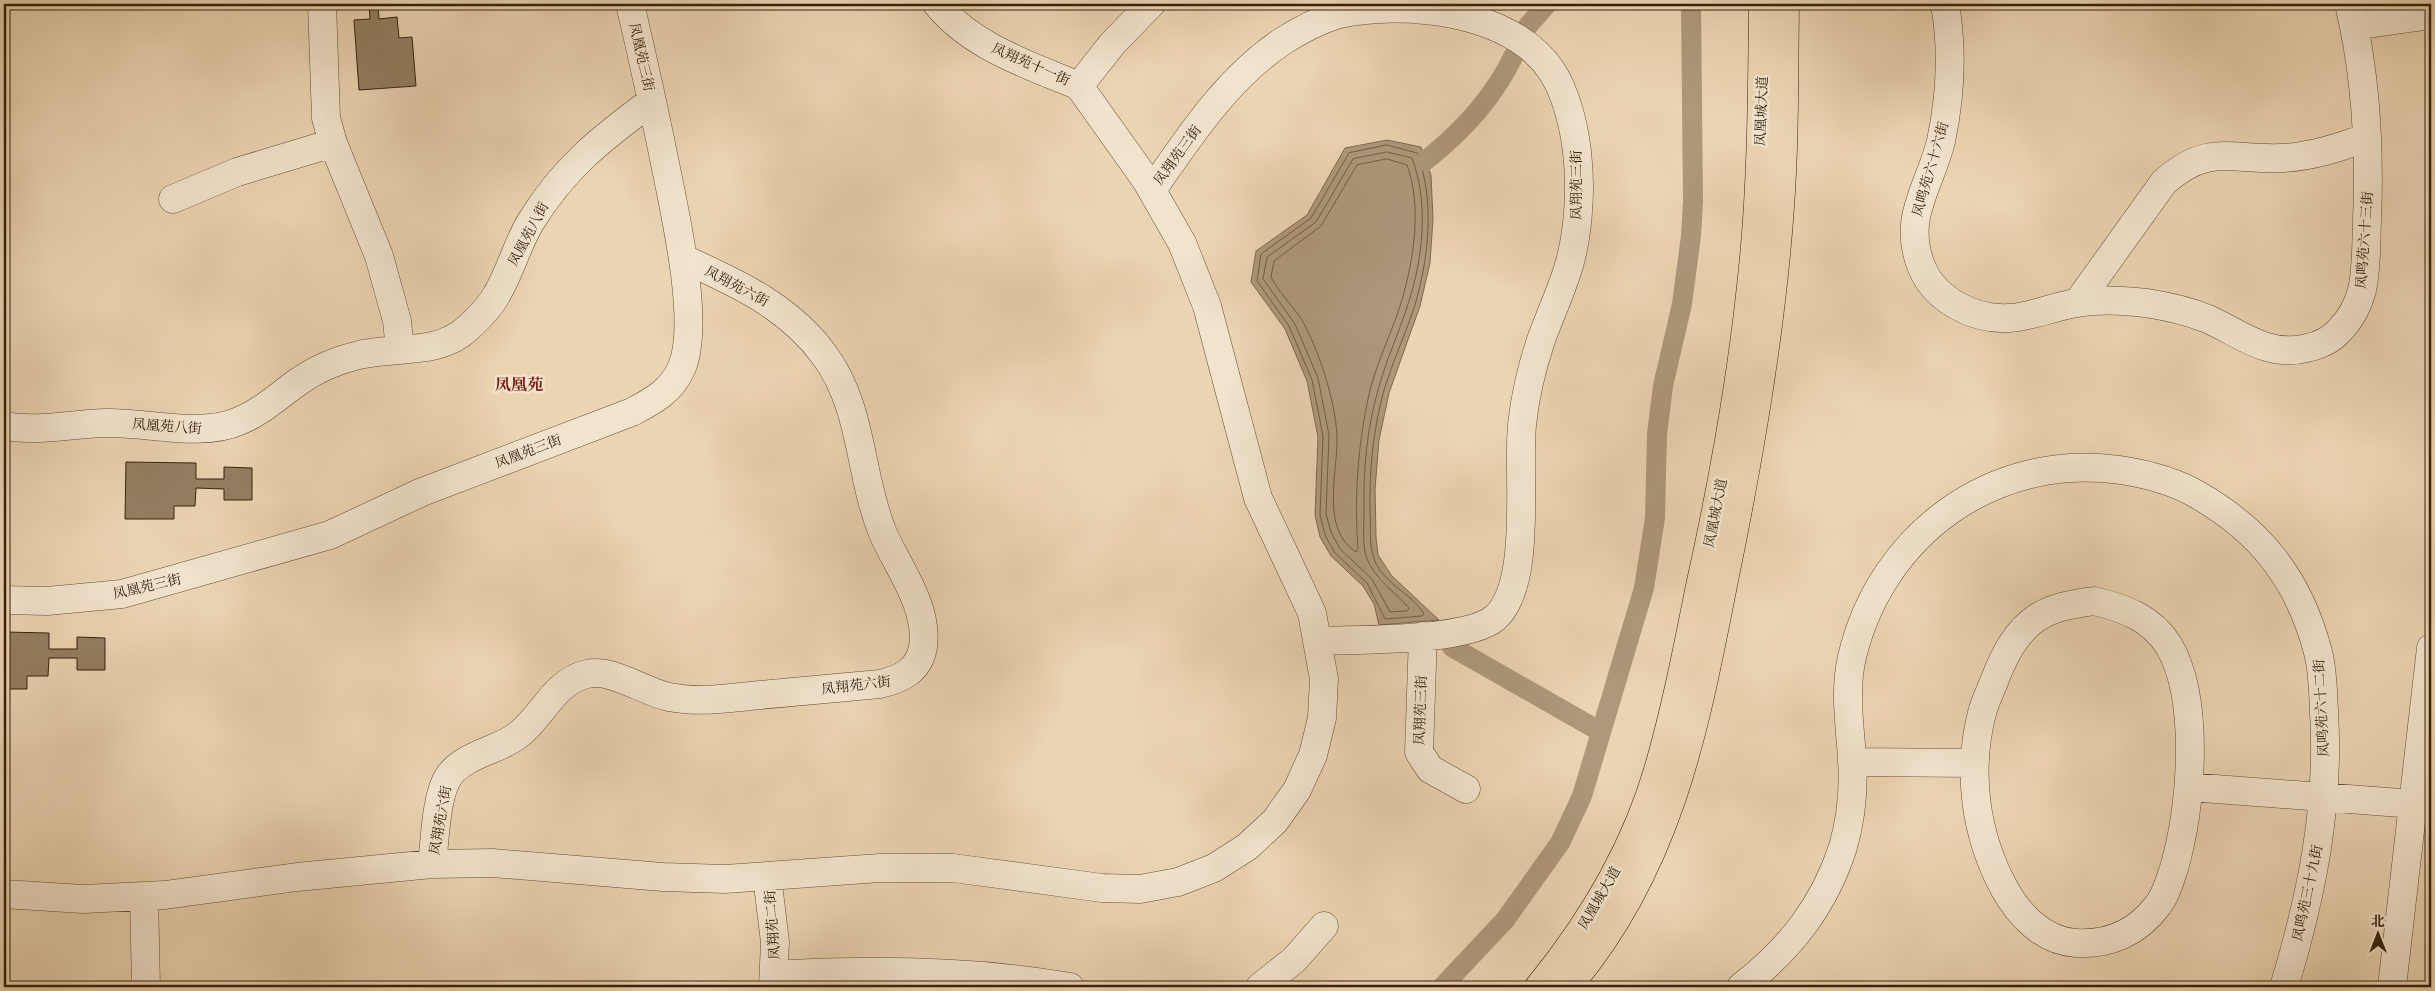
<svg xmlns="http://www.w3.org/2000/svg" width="2435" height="991" font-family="'IM FELL English','Noto Serif SC',serif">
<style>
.water{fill:#ad987a;stroke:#7d694e}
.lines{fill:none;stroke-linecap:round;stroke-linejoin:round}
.shore{stroke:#715e43;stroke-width:1}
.canal{stroke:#ad987a;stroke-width:20}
.building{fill:#947f62;stroke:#35230c}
.minor-casing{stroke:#624f36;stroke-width:29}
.major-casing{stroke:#35230c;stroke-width:29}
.minor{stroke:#f2e3cd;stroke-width:28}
.major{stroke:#ebd4b2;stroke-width:28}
.labels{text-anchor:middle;stroke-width:5;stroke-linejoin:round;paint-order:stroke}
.street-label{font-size:14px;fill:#35230c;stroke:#f2e3cd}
.quarter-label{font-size:16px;font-weight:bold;fill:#7a1f14;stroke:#f2e3cd}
</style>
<rect width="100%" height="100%" fill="#ebd4b2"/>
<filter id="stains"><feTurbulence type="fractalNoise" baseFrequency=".004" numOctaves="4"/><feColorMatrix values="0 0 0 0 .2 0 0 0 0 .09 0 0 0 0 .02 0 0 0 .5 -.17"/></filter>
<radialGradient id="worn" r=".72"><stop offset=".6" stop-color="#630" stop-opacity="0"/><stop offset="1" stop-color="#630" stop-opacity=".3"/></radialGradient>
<path class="water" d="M1387 140 1421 147 1431 175 1433 219 1430 263 1420 306 1389 393 1379 440 1375 489 1376 537 1378 555 1392 576 1439 620 1379 625 1374 604 1363 586 1331 556 1320 537 1315 515 1318 437 1307 381 1285 329 1251 282 1256 251 1307 215 1345 148Z"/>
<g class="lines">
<path class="shore" d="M1387 145 1417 153C1435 200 1429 256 1415 305 1406 333 1393 361 1384 390 1373 430 1369 473 1370 514 1371 527 1369 542 1373 555 1379 582 1412 593 1424 614L1422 616 1385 619 1367 583 1335 553 1325 535 1320 515 1323 436 1312 380 1289 326 1257 281 1261 254 1311 218 1349 153Z
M1387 152 1412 158C1429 203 1423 259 1408 304 1399 333 1386 360 1378 390 1367 429 1363 470 1364 510 1364 525 1362 546 1367 559 1376 580 1395 592 1409 608L1407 611 1390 612 1372 579 1340 549 1331 532 1326 514 1329 435 1318 378 1295 324 1263 279 1267 257 1316 222 1353 159Z
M1387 159 1407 165C1422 206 1414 258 1402 300 1393 330 1378 359 1370 390 1358 443 1354 495 1358 549L1356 552C1320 529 1338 472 1337 437 1336 403 1318 346 1300 317 1291 304 1278 291 1271 277L1274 261 1321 226 1357 165Z"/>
<path class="canal" d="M1527 27 1547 4
M1425 161C1462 132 1494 97 1514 55
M1452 647 1601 732
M1442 987 1505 920 1560 843 1582 796 1644 588 1655 518 1657 434 1663 386 1682 304 1691 236 1693 201 1691 4"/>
</g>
<path class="building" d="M369 4H378L379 19 397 17 399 38 412 37 416 86 359 90 354 20 370 19Z
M126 462 196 463V479H224V467L252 468V500H224V489L196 488 195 506H174V519H125Z
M4 632 49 633V649H77V637L105 638V670H77V658H49L48 676H27V689H4Z"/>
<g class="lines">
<defs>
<path id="minor" d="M322 4 326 118 333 143 379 256 397 321 400 349
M937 4C972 47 1029 65 1079 86
M1945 4C1953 51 1951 94 1941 141 1930 187 1901 218 1922 268 1936 301 1975 320 2009 318 2032 317 2054 306 2077 303 2099 299 2123 300 2146 303 2166 306 2188 311 2208 319 2241 334 2268 358 2307 348 2318 346 2331 340 2339 331 2350 320 2358 305 2362 290 2367 268 2366 243 2367 221 2370 148 2366 74 2349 4
M2354 26 2431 15
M1079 86 1113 43 1151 4
M1152 190C1190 136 1227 78 1283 41 1300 30 1320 20 1339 14 1404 0 1510 10 1551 70 1566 92 1574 126 1577 152 1581 185 1579 225 1571 258 1564 286 1551 312 1541 340 1532 367 1525 396 1522 425 1517 474 1533 584 1495 618 1466 642 1358 639 1318 641
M173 199 237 172 333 143
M2078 302 2164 182C2208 143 2230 160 2281 158 2311 157 2339 148 2367 137
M4 426C40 432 70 424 106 423 148 422 201 438 239 421 262 412 278 396 298 382 316 369 338 360 359 355 395 346 440 356 469 327 479 318 490 307 497 294 510 272 517 245 530 223 563 168 602 138 652 101
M4 600 47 601 122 594 330 535 422 492 632 412C653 401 672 391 682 367 699 325 678 228 669 183 657 123 644 63 630 4
M2094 601C2124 608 2152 618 2169 646 2201 701 2191 809 2174 868 2170 880 2166 895 2158 905 2138 932 2110 945 2076 943 2043 941 2019 915 2004 888 1975 834 1967 772 1982 713 1985 701 1991 690 1995 679 2004 656 2016 631 2038 617 2056 606 2074 604 2094 601Z
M1423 636 1419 752 1430 769 1466 789
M1852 762 1974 763
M2189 787 2414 804
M432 864C435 840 436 799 447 779 461 755 497 751 517 736 543 717 553 682 587 674 612 668 644 692 669 697 699 703 731 698 760 695 800 691 840 688 880 684 901 679 919 671 923 647 929 606 897 567 882 531 859 473 863 408 825 356 790 307 737 283 684 259
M767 876 775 942 773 987
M4 894 83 899 165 895 297 877 432 864 492 863 663 877 725 879 880 868H953L1102 888 1140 889 1178 882 1214 868 1247 847 1275 821 1297 790 1313 755 1322 718 1324 679 1312 613 1258 498 1207 306 1182 243 1146 180 1079 86
M144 896 146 987
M775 975C874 969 972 970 1070 987
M1260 987 1294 960 1324 926
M1741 987C1790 949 1824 906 1843 847 1851 819 1854 788 1852 759 1850 725 1844 692 1852 657 1881 534 1994 452 2120 470 2147 474 2174 481 2198 495 2262 532 2299 580 2318 652 2323 671 2323 692 2324 712 2330 807 2311 898 2284 987
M2392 987 2431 648"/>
<path id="major" d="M1539 987C1591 923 1636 847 1659 767 1676 708 1688 646 1700 586 1725 474 1745 360 1755 246 1762 165 1762 84 1763 4
M1567 987C1669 869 1695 728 1724 580 1748 464 1770 338 1779 220 1785 148 1784 75 1785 4"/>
</defs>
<use href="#minor" class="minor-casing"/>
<use href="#major" class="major-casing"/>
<use href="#minor" class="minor"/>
<use href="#major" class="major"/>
</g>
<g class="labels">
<g class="street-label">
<text transform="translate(642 57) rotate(77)" y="5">凤凰苑三街</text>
<text transform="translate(1031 64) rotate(24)" y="5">凤翔苑十一街</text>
<text transform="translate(1761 111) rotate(-88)" y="5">凤凰城大道</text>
<text transform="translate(1177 155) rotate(-54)" y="5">凤翔苑三街</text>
<text transform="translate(1930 169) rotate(-74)" y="5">凤鸣苑六十六街</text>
<text transform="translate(1576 185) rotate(-90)" y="5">凤翔苑三街</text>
<text transform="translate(528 234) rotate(-62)" y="5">凤凰苑八街</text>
<text transform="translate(2364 240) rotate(-86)" y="5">凤鸣苑六十三街</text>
<text transform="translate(737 286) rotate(28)" y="5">凤翔苑六街</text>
<text transform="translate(167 426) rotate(4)" y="5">凤凰苑八街</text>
<text transform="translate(528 451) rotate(-21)" y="5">凤凰苑三街</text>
<text transform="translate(1715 513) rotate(-79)" y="5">凤凰城大道</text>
<text transform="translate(147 586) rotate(-13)" y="5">凤凰苑三街</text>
<text transform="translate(856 685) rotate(-7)" y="5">凤翔苑六街</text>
<text transform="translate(2321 708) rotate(-93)" y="5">凤鸣苑六十二街</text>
<text transform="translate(1420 710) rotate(-88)" y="5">凤翔苑三街</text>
<text transform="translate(440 820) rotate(-80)" y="5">凤翔苑六街</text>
<text transform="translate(2307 893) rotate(-78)" y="5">凤鸣苑三十九街</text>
<text transform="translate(1599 898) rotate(-60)" y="5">凤凰城大道</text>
<text transform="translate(772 925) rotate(-94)" y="5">凤翔苑二街</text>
</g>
<g class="quarter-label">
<text x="519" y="390">凤凰苑</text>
</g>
</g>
<rect width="2435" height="991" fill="none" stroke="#ebd4b2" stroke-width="20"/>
<rect x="5" y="5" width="2425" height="981" fill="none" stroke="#35230c" stroke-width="2.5"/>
<rect x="10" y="10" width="2415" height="971" fill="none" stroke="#35230c"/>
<g transform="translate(2378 934)" stroke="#f2e3cd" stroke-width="4" paint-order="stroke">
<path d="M0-4L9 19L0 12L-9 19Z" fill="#35230c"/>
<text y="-8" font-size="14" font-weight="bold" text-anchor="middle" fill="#35230c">北</text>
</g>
<rect width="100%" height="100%" filter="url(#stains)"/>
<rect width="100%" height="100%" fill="url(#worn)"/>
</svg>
